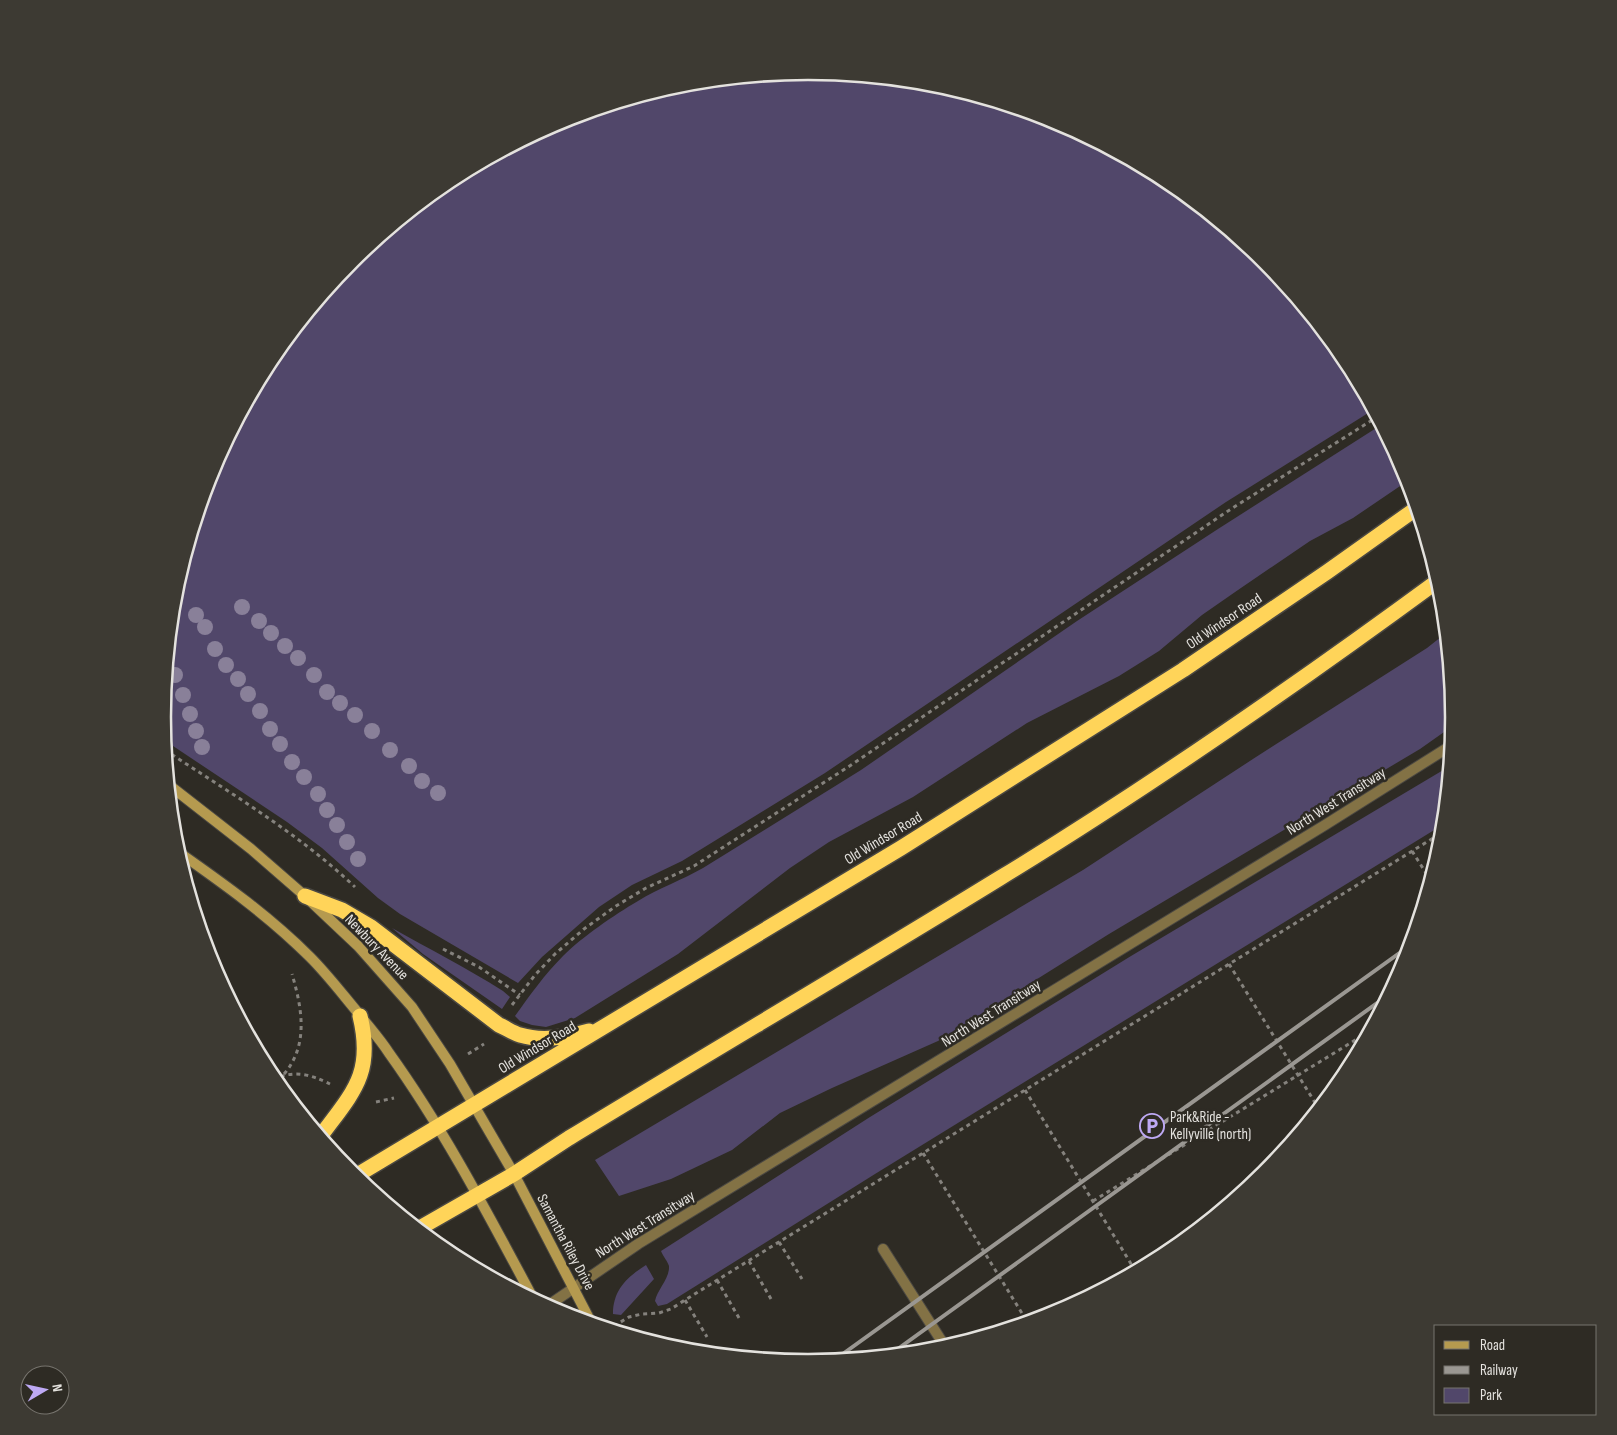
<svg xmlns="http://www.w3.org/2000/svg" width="1617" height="1435" font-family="'Sofia Sans Condensed',sans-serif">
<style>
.green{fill:#51476a}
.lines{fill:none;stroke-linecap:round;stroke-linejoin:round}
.lane-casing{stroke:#4b4842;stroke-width:12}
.secondary-casing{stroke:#4b4842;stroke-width:12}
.highway-casing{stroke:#4b4842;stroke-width:18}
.path{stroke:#85827d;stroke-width:3;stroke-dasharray:4 4;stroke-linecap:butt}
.lane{stroke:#837245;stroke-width:10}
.secondary{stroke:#b59a4f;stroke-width:10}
.highway{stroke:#ffd459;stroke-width:15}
.rail{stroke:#9a9792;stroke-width:4}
.tree{fill:#898099}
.labels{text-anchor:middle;stroke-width:5;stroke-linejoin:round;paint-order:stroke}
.street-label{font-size:15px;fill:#e4e2de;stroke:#2e2b24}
.poi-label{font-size:15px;fill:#e4e2de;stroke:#2e2b24;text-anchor:start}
.rim{fill:none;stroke:#e4e2de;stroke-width:2.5}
</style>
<rect width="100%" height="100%" fill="#2e2b24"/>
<path class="green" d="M809 71 935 84 1056 121 1168 180 1266 261 1346 359 1373 410 1226 502 825 773 682 861 632 885 599 907 542 957 518 983 400 914 378 898 322 848 287 822 164 740 162 717 175 591 212 470 271 358 352 260 450 180 561 120 683 84Z
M1381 425 1406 470 1409 480 1353 518 1310 541 1238 590 1202 615 1159 651 1119 676 1027 723 913 797 829 842 790 868 678 954 575 1018 546 1027 532 1025 520 1021 515 1016C530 995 545 974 563 956 582 937 614 915 638 901 659 888 682 880 703 868L861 770 1077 621 1218 529Z
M1446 633 1455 718 1454 725 1420 749 1109 934 938 1041 832 1088 780 1113 732 1150 671 1179 619 1196 595 1160 1083 870 1256 757 1427 648Z
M1450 766 1444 824 875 1174 667 1304 658 1306 655 1301C657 1290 670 1278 669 1266 668 1262 663 1256 661 1251L870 1117 1131 956Z
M392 928C429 949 467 968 503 991L510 997 502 1009 423 954Z
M646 1265 654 1279 621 1315 613 1314C613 1290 627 1277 646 1265Z"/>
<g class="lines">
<defs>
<path id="lane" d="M883 1249 946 1348
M546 1307 638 1244 1325 825 1452 745"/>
<path id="secondary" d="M169 785 251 849 305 896 358 946 412 1007 450 1064 514 1174 592 1324
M177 851C224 884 269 916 310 957 328 975 343 995 359 1014 369 1027 380 1039 389 1053 445 1131 489 1216 534 1300"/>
<path id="highway" d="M305 896 342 910 371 927 499 1025C506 1028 513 1033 520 1035 543 1042 567 1037 589 1031
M320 1137C353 1092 374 1074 360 1016
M354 1177 901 848 1183 670 1327 572 1417 508
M418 1229 514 1174 569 1138C712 1051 857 966 1000 878 1151 786 1296 685 1439 580"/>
</defs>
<use href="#lane" class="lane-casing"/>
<use href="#secondary" class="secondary-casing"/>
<use href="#highway" class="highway-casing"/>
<path class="path" d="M165 750C230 793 298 833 355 887
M1412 851 1431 881
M443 949 479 967 520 995
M1229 964 1319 1109
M512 1005 535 975 555 954 584 929 616 906 646 888 694 866 848 767 1231 509 1377 417
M468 1054 484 1044
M284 1074C309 1045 302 1008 292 974
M273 1079C296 1070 309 1074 330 1084
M1025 1090 1136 1272
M376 1102 394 1098
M923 1153 1028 1323
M1093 1201 1370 1031
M779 1242 802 1279
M749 1261 771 1299
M717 1280 739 1318
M685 1300 707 1337
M614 1326 629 1317 642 1314 659 1313 671 1309 685 1300 1443 832"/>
<use href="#lane" class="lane"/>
<use href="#secondary" class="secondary"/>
<use href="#highway" class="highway"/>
<path class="rail" d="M888 1356 1391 993
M833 1361 1412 944"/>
</g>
<g class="tree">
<circle cx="242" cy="607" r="8"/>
<circle cx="196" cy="615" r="8"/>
<circle cx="259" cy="621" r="8"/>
<circle cx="205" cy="627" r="8"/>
<circle cx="271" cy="633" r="8"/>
<circle cx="285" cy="646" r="8"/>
<circle cx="215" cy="649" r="8"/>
<circle cx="298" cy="658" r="8"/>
<circle cx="226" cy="665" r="8"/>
<circle cx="175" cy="675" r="8"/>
<circle cx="314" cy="675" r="8"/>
<circle cx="238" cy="679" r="8"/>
<circle cx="327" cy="692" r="8"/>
<circle cx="248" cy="694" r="8"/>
<circle cx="183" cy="695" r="8"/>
<circle cx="340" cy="703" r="8"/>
<circle cx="260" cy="711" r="8"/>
<circle cx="190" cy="714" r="8"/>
<circle cx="355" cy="715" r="8"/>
<circle cx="270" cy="729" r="8"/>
<circle cx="196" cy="731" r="8"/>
<circle cx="372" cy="731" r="8"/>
<circle cx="280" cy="744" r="8"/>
<circle cx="202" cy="747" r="8"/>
<circle cx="390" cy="750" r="8"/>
<circle cx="292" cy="762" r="8"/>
<circle cx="409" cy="766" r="8"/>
<circle cx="304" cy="777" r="8"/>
<circle cx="422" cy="781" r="8"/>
<circle cx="438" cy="793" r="8"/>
<circle cx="318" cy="794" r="8"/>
<circle cx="327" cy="810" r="8"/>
<circle cx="337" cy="825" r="8"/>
<circle cx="347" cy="842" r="8"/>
<circle cx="358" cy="859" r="8"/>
</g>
<defs>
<symbol id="parking-ring" viewBox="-11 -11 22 22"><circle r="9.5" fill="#2e2b24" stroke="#bea9f4" stroke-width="1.5"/><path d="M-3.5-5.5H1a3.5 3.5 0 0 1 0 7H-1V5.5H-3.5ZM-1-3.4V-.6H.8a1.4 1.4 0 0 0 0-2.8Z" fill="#bea9f4"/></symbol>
</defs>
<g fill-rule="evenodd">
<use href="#parking-ring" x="1138" y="1112" width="28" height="28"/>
</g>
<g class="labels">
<g class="street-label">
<text transform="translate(1224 621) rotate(-34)" y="5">Old Windsor Road</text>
<text transform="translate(1336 801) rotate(-32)" y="5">North West Transitway</text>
<text transform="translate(883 838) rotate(-31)" y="5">Old Windsor Road</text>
<text transform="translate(377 947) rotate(46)" y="5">Newbury Avenue</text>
<text transform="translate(991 1013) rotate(-32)" y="5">North West Transitway</text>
<text transform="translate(537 1047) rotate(-31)" y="5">Old Windsor Road</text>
<text transform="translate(645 1224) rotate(-32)" y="5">North West Transitway</text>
<text transform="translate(566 1242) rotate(62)" y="5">Samantha Riley Drive</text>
</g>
<g class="poi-label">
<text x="1170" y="1122">Park&amp;Ride -<tspan x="1170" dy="17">Kellyville (north)</tspan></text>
</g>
</g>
<path d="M0 0H1617V1435H0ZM171 717a637 637 0 1 1 1274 0a637 637 0 1 1-1274 0Z" fill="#3d3a33" fill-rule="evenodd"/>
<path class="rim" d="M171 717a637 637 0 1 1 1274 0a637 637 0 1 1-1274 0Z"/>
<rect x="1434" y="1325" width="162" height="90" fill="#2e2b24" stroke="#77746e"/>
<rect x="1444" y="1341" width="25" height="8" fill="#b59a4f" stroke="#77746e"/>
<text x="1480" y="1350" font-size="15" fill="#e4e2de">Road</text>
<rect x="1444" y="1366" width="25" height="8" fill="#9a9792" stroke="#77746e"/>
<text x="1480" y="1375" font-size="15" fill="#e4e2de">Railway</text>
<rect x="1444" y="1388" width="25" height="15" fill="#51476a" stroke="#77746e"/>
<text x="1480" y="1400" font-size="15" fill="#e4e2de">Park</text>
<g transform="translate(45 1390) rotate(81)"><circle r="24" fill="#2e2b24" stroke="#77746e"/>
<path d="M0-4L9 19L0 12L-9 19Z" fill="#bea9f4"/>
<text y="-8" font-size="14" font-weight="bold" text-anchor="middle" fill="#e4e2de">N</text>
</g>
</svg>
